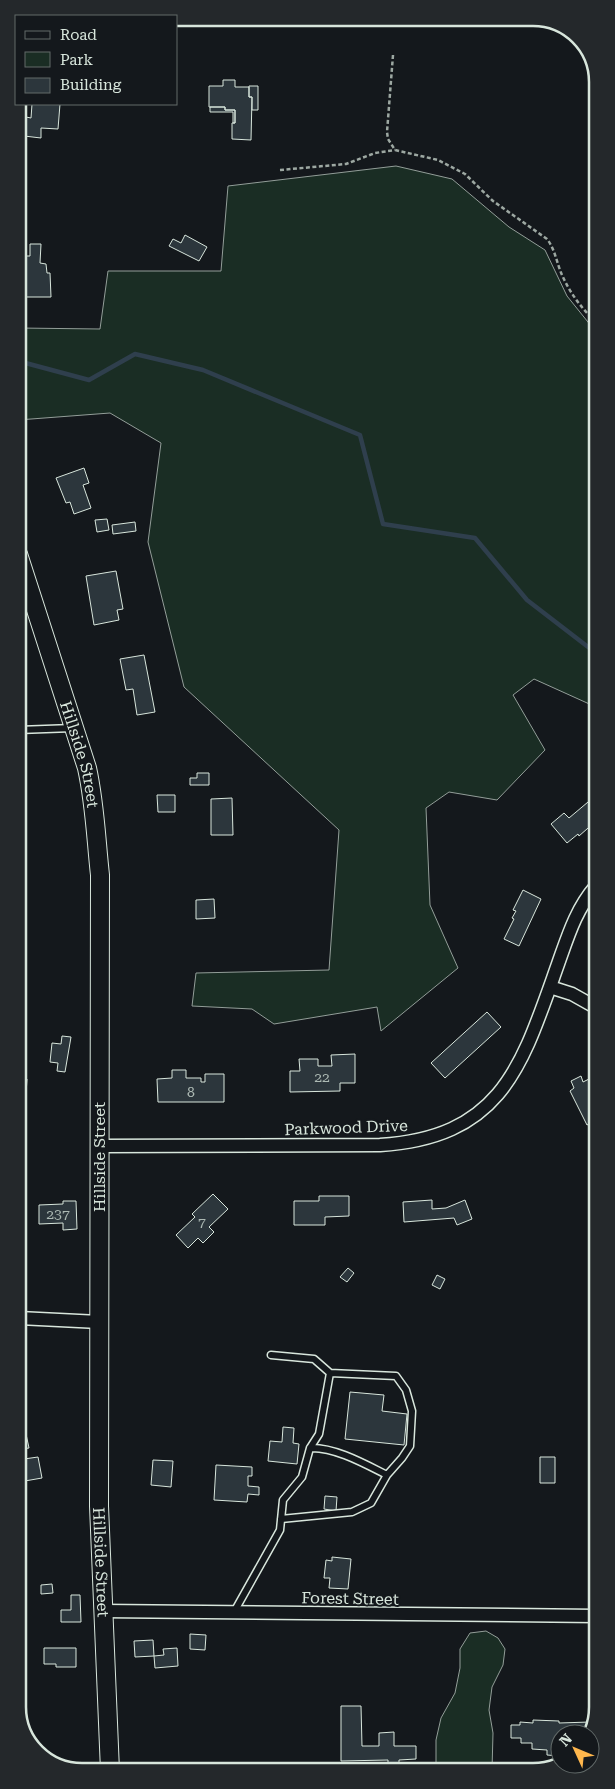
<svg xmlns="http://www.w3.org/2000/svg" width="615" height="1789" font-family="'Roboto Serif',serif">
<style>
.green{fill:#1a2d24;stroke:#939e99}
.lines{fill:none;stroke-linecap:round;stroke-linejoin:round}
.stream{stroke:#2f3f4d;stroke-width:4.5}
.building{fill:#2c363c;stroke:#d8e6dc}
.lane-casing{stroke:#d8e6dc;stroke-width:9}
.street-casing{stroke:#d8e6dc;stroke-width:15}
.secondary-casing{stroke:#d8e6dc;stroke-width:20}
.path{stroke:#9da8a2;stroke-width:2.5;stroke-dasharray:4 2.5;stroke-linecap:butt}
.lane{stroke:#14181c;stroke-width:6}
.street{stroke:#14181c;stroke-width:12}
.secondary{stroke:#14181c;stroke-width:18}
.labels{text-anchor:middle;stroke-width:4;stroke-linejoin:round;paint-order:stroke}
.number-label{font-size:14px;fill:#adbab4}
.street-label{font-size:16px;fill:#d8e6dc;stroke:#14181c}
.rim{fill:none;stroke:#d8e6dc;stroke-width:2.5}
</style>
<rect width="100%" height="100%" fill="#14181c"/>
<path class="green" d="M396 166 452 179 509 227 545 250 567 296 596 332V707L534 679 513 695 545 750 497 800 449 792 426 808 430 905 458 968 381 1031 377 1007 274 1024 252 1009 192 1006 196 973 329 970 339 830 184 687 148 542 161 443 110 413 18 420V328L100 329 108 271H221L228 186Z
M486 1631 498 1638 505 1649 503 1665 492 1687 489 1710 493 1733 492 1770H436V1740L441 1718 455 1693 460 1668V1649L470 1633Z"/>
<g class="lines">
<path class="stream" d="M18 361 89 380 135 354 203 370 360 435 383 524 475 538 527 600 592 650 596 651"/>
</g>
<path class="building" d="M223 80H235V87H249V97H252L251 140 232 139V123H235V110H225V107H209V86H223Z
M249 86H258V110H252V97H249Z
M32 104H60L58 129 41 128V138L24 136 26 117 31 118Z
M210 107H225V110H235V123H233V112H210Z
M185 235 207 247 199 261 169 246 173 239 181 243Z
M30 244H41L40 263 46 264 47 273H50L51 297H18V259H25V256H30Z
M84 468 89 483 83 485 91 508 74 514 70 502 66 503 56 478Z
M107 519 109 530 97 532 95 520Z
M135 522 136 531 113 534 112 525Z
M116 571 123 609 117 610 119 620 94 625 86 576Z
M144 655 155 712 137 715 133 689 126 690 120 659Z
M197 773H209V785H190V778H197Z
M157 795H175V812H158Z
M232 798 233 835H211V799Z
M588 802 596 811V821L579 836 578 834 567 843 551 824 564 813 569 818Z
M523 890 541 899 519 946 504 939 514 919 512 918 516 911 513 910Z
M214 899 215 918 196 919V900Z
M487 1012 501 1027 445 1078 431 1063Z
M62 1036 71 1037 65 1072 57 1071 58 1063 50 1062 52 1043 61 1044Z
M355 1054V1083H340V1091L290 1092V1071H300L299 1059H318V1066H332L331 1055Z
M172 1070H186V1078H201V1082H205V1074H224V1102H158L157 1079 172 1078Z
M581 1076 583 1082 589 1079 591 1084 597 1082V1125L595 1121 587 1125 570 1091 574 1088 571 1081Z
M19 1079H27L26 1094H19Z
M19 1116H21L22 1152H19Z
M213 1194 228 1209 209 1227 214 1232 203 1243 198 1238 188 1248 176 1235 195 1217 192 1214Z
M319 1196H349V1216L325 1217V1225H294V1201H319Z
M432 1200V1209L446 1208 465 1200 472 1219 457 1225 454 1218 404 1222 403 1202Z
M63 1201H76L77 1229 63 1230V1223L39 1224V1205L63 1204Z
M348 1268 354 1273 347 1282 340 1277Z
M437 1275 445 1279 440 1289 432 1285Z
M350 1392 384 1395 382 1411 407 1414 404 1445 345 1439Z
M283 1427 294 1428 293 1443 299 1444 297 1464 268 1461 270 1441 282 1442Z
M26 1434 29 1448 22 1449 24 1459 38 1457 42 1478 19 1482V1435Z
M540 1457H555V1483H540Z
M153 1460 173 1461 171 1487 151 1485Z
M216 1465 252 1467V1476H248V1486L259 1487V1495L248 1494 247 1502 214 1500Z
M325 1496 337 1497 336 1511 324 1509Z
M332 1557 351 1559 348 1589 329 1588 330 1578H324L326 1560 332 1561Z
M52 1584 53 1593 41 1594V1585Z
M71 1595H80L81 1622H61V1610H71Z
M190 1634 206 1635 205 1650 190 1649Z
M153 1640 154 1656 135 1657 134 1641Z
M44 1648H76V1667H56V1664H44Z
M177 1648 178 1666 155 1668 154 1656 164 1655 163 1649Z
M20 1661H25V1674H20Z
M341 1706H361L362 1746H379V1733L394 1732V1746H416V1759L399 1760V1765H388V1760L341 1761Z
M533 1720 559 1721V1723L590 1722V1727L588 1734H560V1756L547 1755V1750L532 1749V1743H521V1738H511V1725H520V1722L533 1723Z"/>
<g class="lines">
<defs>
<path id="lane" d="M18 730 73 728
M271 1355 314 1359 330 1373
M281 1519 352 1512 371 1503 387 1475
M234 1612 280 1530 283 1500 302 1477 310 1448 319 1434 330 1373 396 1376 406 1390 412 1411 410 1446 402 1458 387 1475C365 1464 335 1447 310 1448"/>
<path id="street" d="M550 987 572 994 597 1008
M100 1146 380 1145C503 1137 522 1065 558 964 568 936 576 909 596 886
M19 1318 99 1322
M102 1611 597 1616"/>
<g id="secondary">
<path id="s1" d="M18 554 87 768C95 804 96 839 100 875L99 1506 110 1771"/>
</g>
</defs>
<use href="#lane" class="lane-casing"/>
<use href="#street" class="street-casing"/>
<use href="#secondary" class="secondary-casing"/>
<path class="path" d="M393 55 387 132 388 139 395 150 438 160 465 174 493 201 547 239C555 249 557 264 562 275 570 293 582 309 596 322
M280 170 346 164 375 153 395 150"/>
<use href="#lane" class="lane"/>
<use href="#street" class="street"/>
<use href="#secondary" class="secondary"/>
</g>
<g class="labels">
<g class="number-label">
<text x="322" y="1082">22</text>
<text x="191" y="1097">8</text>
<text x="58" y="1219">237</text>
<text x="202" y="1227">7</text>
</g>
<g class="street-label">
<text dy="6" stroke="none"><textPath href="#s1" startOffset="210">Hillside Street</textPath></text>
<text transform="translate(346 1127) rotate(-2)" y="6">Parkwood Drive</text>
<text transform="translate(99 1157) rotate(-90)" y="6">Hillside Street</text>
<text dy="6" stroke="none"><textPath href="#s1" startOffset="1020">Hillside Street</textPath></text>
<text transform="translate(350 1598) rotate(1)" y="6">Forest Street</text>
</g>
</g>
<path d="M0 0H615V1789H0ZM82 26H533A56 56 0 0 1 589 82V1707A56 56 0 0 1 533 1763H82A56 56 0 0 1 26 1707V82A56 56 0 0 1 82 26Z" fill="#24282b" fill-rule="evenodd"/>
<path class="rim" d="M82 26H533A56 56 0 0 1 589 82V1707A56 56 0 0 1 533 1763H82A56 56 0 0 1 26 1707V82A56 56 0 0 1 82 26Z"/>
<rect x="15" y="15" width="162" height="90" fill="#14181c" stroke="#626a69"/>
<rect x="25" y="31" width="25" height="8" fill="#14181c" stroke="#626a69"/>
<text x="60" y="40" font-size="15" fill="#d8e6dc">Road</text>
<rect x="25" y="52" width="25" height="15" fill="#1a2d24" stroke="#626a69"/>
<text x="60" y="65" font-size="15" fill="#d8e6dc">Park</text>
<rect x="25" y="78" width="25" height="15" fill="#2c363c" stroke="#626a69"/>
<text x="60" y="90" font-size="15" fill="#d8e6dc">Building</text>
<g transform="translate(575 1749) rotate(314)"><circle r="24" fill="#14181c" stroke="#626a69"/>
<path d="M0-4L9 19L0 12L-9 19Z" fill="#ffb74d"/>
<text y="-8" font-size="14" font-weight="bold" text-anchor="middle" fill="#d8e6dc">N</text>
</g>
</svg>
